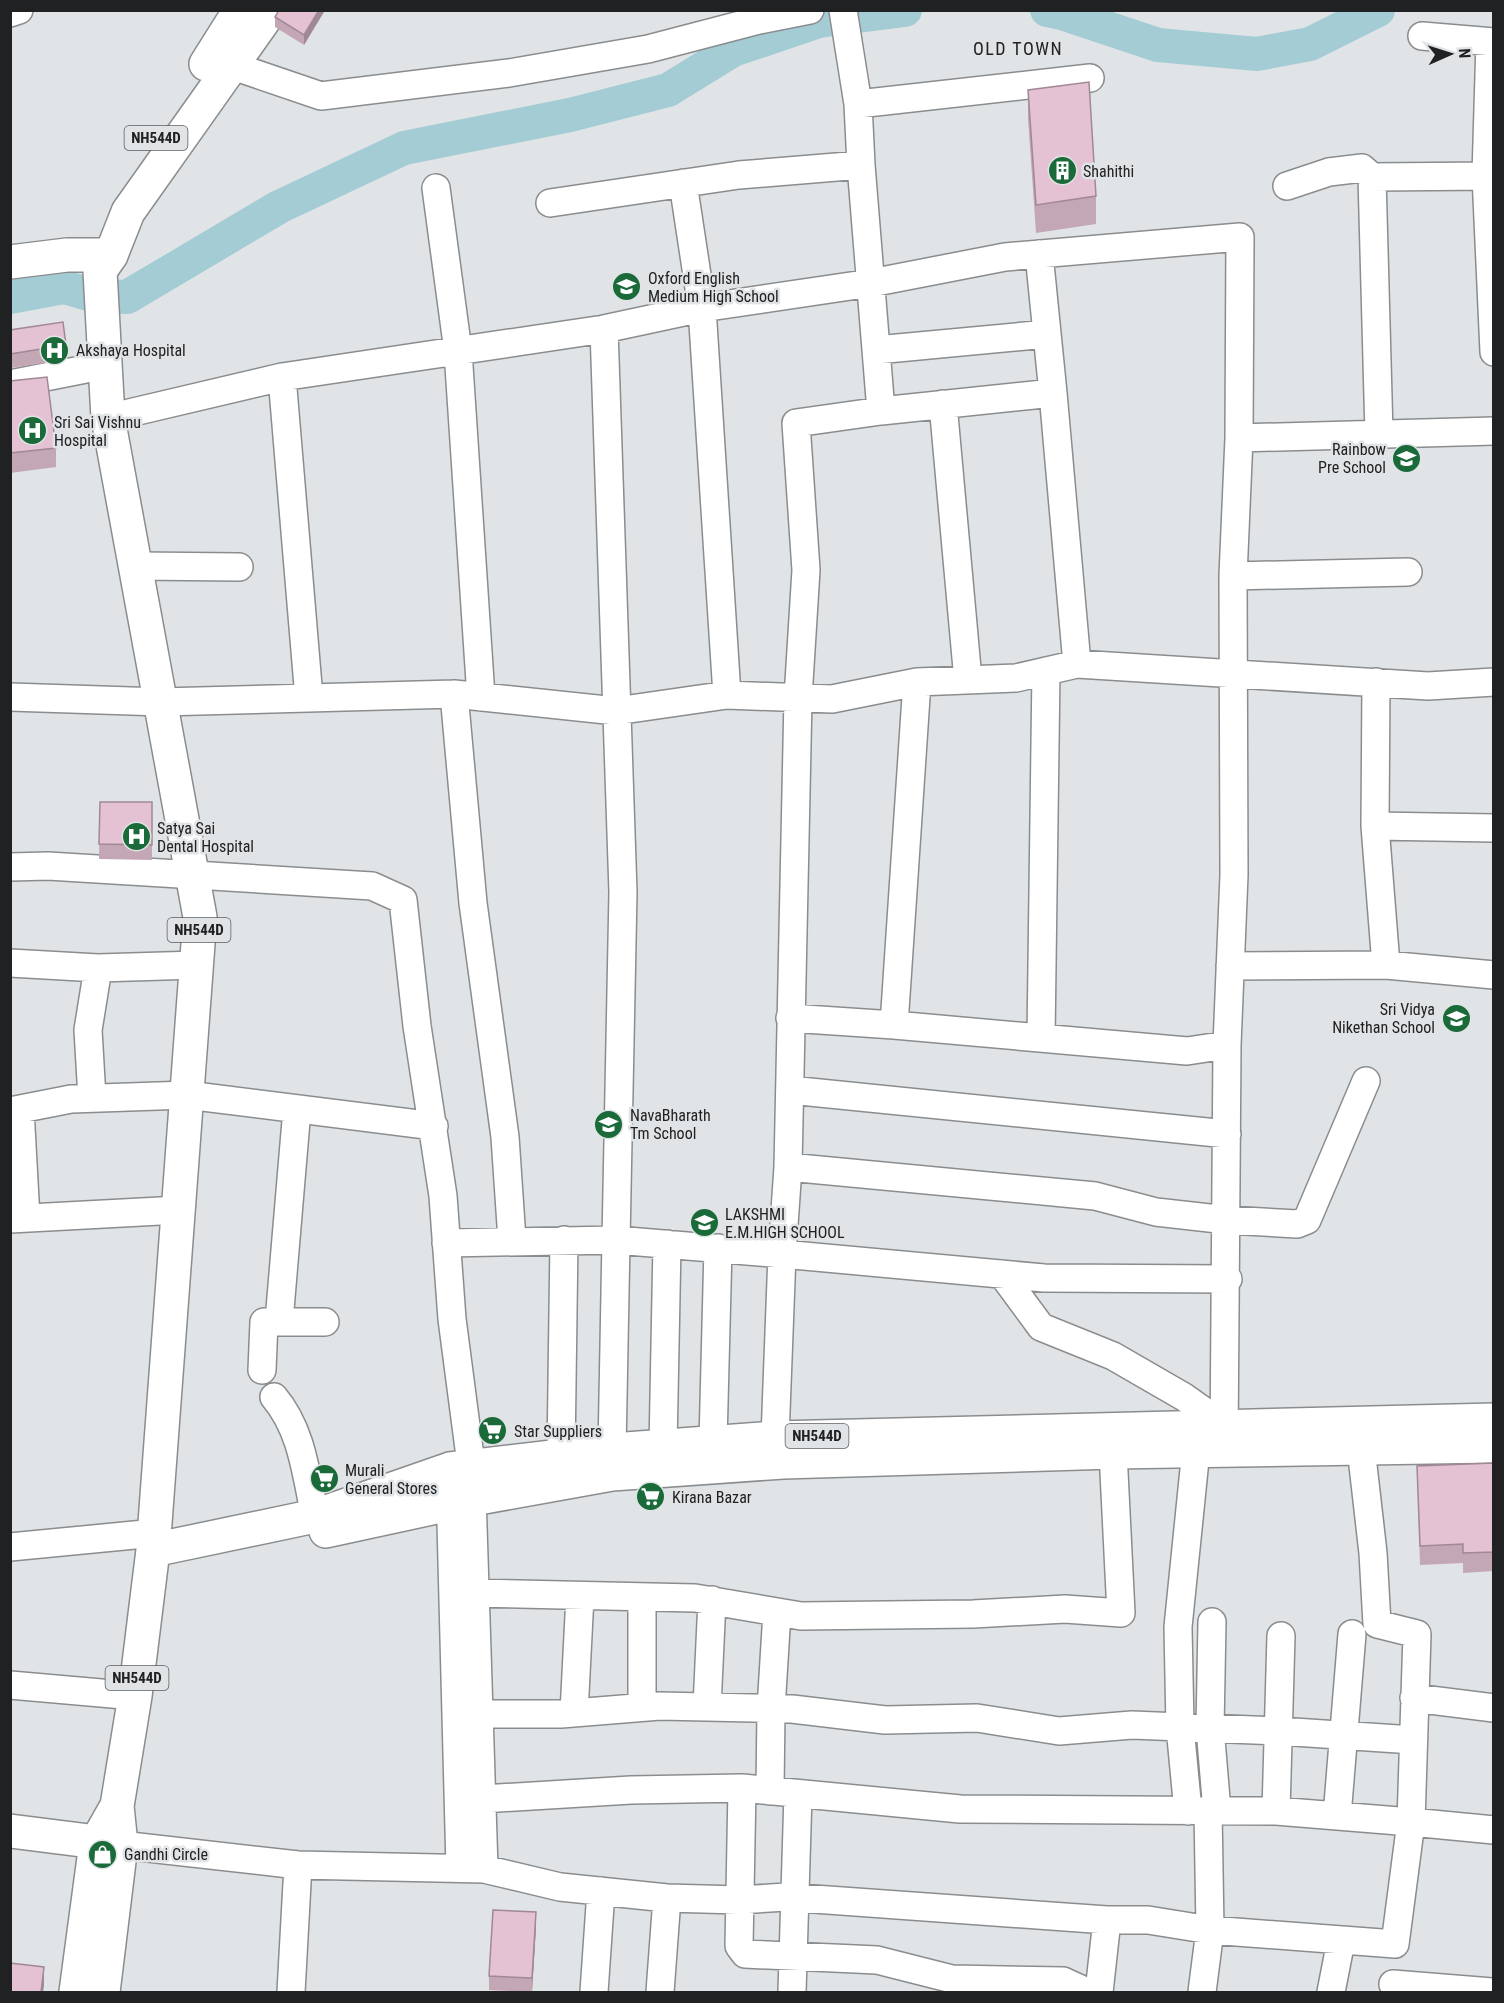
<svg xmlns="http://www.w3.org/2000/svg" width="1504" height="2003" font-family="'Roboto Condensed',sans-serif">
<style>
.lines{fill:none;stroke-linecap:round;stroke-linejoin:round}
.river{stroke:#a4ccd5;stroke-width:34}
.minor-casing{stroke:#8a8c8e;stroke-width:30}
.major-casing{stroke:#8a8c8e;stroke-width:36}
.highway-casing{stroke:#8a8c8e;stroke-width:36}
.minor{stroke:#fff;stroke-width:27}
.major{stroke:#fff;stroke-width:33}
.highway{stroke:#fff;stroke-width:33}
.wall{fill:#c4a7b5}
.shaded-wall{fill:#a08894}
.building{fill:#e4c2d3;stroke:#a08894;stroke-width:1.5}
.labels{text-anchor:middle;stroke-width:5;stroke-linejoin:round;paint-order:stroke}
.shield{fill:#e1e4e6;stroke:#5a5c5d;stroke-width:1.5}
.shield-label{font-size:15px;font-weight:bold;fill:#202122}
.poi-label{font-size:16px;fill:#202122;stroke:#e1e4e6;text-anchor:start}
.neighbourhood-label{font-size:18px;letter-spacing:1.5px;fill:#202122;stroke:#e1e4e6}
</style>
<rect width="100%" height="100%" fill="#e1e4e6"/>
<g class="lines">
<path class="river" d="M1047 10 1062 13 1158 45 1257 54 1310 44 1378 10
M10 297 64 287 95 296 127 297 279 207 404 148 570 115 668 90 733 50 819 21 905 10"/>
<defs>
<path id="minor" d="M843 10 858 104 861 165
M10 13 19 10
M1422 36 1494 42
M1490 42 1486 175 1494 352
M230 65 321 96 509 73 648 49 759 20 810 10
M858 104 1090 78
M1372 177 1379 434
M683 183 702 308 727 695
M1287 186 1329 172 1362 168 1372 177 1494 176
M436 188 458 351 481 697
M550 203 739 175 861 165 881 411
M1039 254 1053 393
M876 350 1047 334
M282 377 309 698
M10 384 106 365
M943 404 968 680
M108 418 282 377 604 329 702 308 871 283 1005 257 1240 237 1239 438 1233 576 1234 875 1227 1045 1224 1445
M1239 438 1494 431
M136 566 239 567
M1233 576 1408 572
M917 682 894 1025 1187 1051 1227 1045
M1376 682 1375 826 1494 828
M454 694 473 903 505 1137 512 1240
M10 697 161 702 454 694 616 711 727 695 832 699 917 682 1016 678 1077 664 1428 686 1494 682
M1375 826 1386 965
M10 867 48 866 372 886 403 900 417 1026 443 1196 452 1319 471 1464 484 1869
M10 963 98 968
M1230 966 1386 965 1494 975
M790 1018 894 1025
M1041 1038 1046 671
M790 1090 1227 1134
M92 1098 88 1030 98 968 197 965
M20 1109 26 1218
M10 1111 71 1099 187 1095 434 1126
M788 1167 1095 1196 1156 1212 1227 1220 1297 1224 1307 1220 1366 1081
M10 1219 179 1210
M446 1243 616 1240 623 892 604 329
M1002 1274 1041 1327 1113 1356 1184 1397 1225 1426
M279 1321 297 1109
M262 1370 264 1322H325
M274 1397C302 1430 306 1474 315 1516
M775 1438 782 1254 1044 1278 1228 1279
M713 1442 718 1248
M663 1447 667 1244
M1361 1448 1373 1553 1377 1624 1417 1634 1411 1822 1494 1830
M612 1450 616 1240 782 1254 788 1167 798 698 806 570 796 423 881 411 1053 393 1077 664
M561 1455 564 1240
M450 1485 460 1868
M10 1547 155 1533
M475 1593 695 1598 801 1616 973 1614 1065 1609 1121 1613 1113 1452
M642 1597V1707
M1212 1622 1210 1728 1217 1811
M10 1685 135 1696
M1414 1698 1494 1708
M707 1707 712 1600
M574 1713 580 1596
M479 1714H561L660 1706 792 1709 885 1720 977 1718 1059 1731 1132 1725 1279 1731 1413 1740
M770 1791 771 1709 777 1612
M482 1799 631 1790 742 1788
M1188 1811 1180 1727 1178 1627 1196 1450
M1276 1811 1281 1636
M1337 1816 1352 1634
M121 1845 298 1865 484 1869 560 1887 667 1898 739 1900 786 1897 1107 1920H1148L1210 1930 1395 1944 1411 1822 1276 1811 960 1809 742 1788 739 1946 745 1954 877 1960 952 1979 1063 1981 1087 1992
M1393 1984 1492 1992
M291 1992 298 1865
M594 1992 601 1891
M660 1992 667 1898
M792 1992 798 1794
M1099 1992 1107 1920
M1202 1992 1210 1930 1208 1810
M1331 1992 1341 1941"/>
<path id="major" d="M10 262 67 255H111
M10 1831 121 1845"/>
<path id="highway" d="M206 64 240 10
M326 1531 473 1499 612 1474 783 1462 1113 1452 1494 1446
M153 1550 315 1516 450 1469 612 1450 775 1438 1494 1420
M76 1992 96 1843 117 1806
M103 1992 121 1845 117 1806 135 1696 153 1550 200 917 108 418 100 271 111 255 128 212 271 10"/>
</defs>
<use href="#minor" class="minor-casing"/>
<use href="#major" class="major-casing"/>
<use href="#highway" class="highway-casing"/>
<use href="#minor" class="minor"/>
<use href="#major" class="major"/>
<use href="#highway" class="highway"/>
</g>
<path class="wall" d="M324 10 304 45 275 27V17Z
M1028 90 1096 196V224L1036 233 1028 119Z
M10 330 66 345V360L10 368Z
M10 381 56 448V467L10 473Z
M100 802H152V860L99 859Z
M1494 1463V1571L1463 1573V1563L1420 1565 1417 1466Z
M536 1927 532 1992 489 1990V1976Z"/>
<path class="shaded-wall" d="M319 10H324V12L304 45V35Z
M536 1912V1927L532 1992V1978Z
M44 1967V1986L43 1992H41Z"/>
<path class="building" d="M279 10H319L304 35 275 17Z
M1089 82 1096 196 1036 205 1028 90Z
M63 322 66 345 10 354V330Z
M47 377 56 448 10 453V381Z
M100 802H152V845L99 844Z
M1494 1463V1552L1463 1553V1544L1420 1546 1417 1466Z
M493 1910 536 1912 532 1978 489 1976Z
M10 1963 44 1967 41 1992H10Z"/>
<defs>
<symbol id="building-disc" viewBox="-11 -11 22 22"><circle r="9.5" fill="#1a6a3a" stroke="#e1e4e6"/><path d="M-4-6H4V6H1V3H-1V6H-4ZM-2.5-4.3h1.7v1.8h-1.7ZM.8-4.3h1.7v1.8H.8ZM-2.5-1h1.7V.8h-1.7ZM.8-1h1.7V.8H.8Z" fill="#fff"/></symbol>
<symbol id="school-disc" viewBox="-11 -11 22 22"><circle r="9.5" fill="#1a6a3a" stroke="#e1e4e6"/><path d="M0-5L7-2L0 1L-7-2ZM-4 1L0 2.5L4 1V4Q0 6-4 4Z" fill="#fff"/></symbol>
<symbol id="hospital-disc" viewBox="-11 -11 22 22"><circle r="9.5" fill="#1a6a3a" stroke="#e1e4e6"/><path d="M-5-5h3v3.5h4V-5h3V5h-3V1.5h-4V5h-3Z" fill="#fff"/></symbol>
<symbol id="supermarket-disc" viewBox="-11 -11 22 22"><circle r="9.5" fill="#1a6a3a" stroke="#e1e4e6"/><path d="M-6-5.5h2.5l.6 2H6L4.5 2H-2.5L-4.4-4H-6ZM-1.5 3.2a1.3 1.3 0 1 0 .1 0ZM3 3.2a1.3 1.3 0 1 0 .1 0Z" fill="#fff"/></symbol>
<symbol id="shop-disc" viewBox="-11 -11 22 22"><circle r="9.5" fill="#1a6a3a" stroke="#e1e4e6"/><path d="M-5-2.5h2.3a2.7 3.5 0 0 1 5.4 0H5L5.5 6h-11ZM-1.5-2.5h3a1.5 2.3 0 0 0-3 0Z" fill="#fff"/></symbol>
</defs>
<g fill-rule="evenodd">
<use href="#building-disc" x="1046" y="154" width="33" height="33"/>
<use href="#school-disc" x="610" y="270" width="33" height="33"/>
<use href="#hospital-disc" x="38" y="334" width="33" height="33"/>
<use href="#hospital-disc" x="16" y="414" width="33" height="33"/>
<use href="#school-disc" x="1390" y="442" width="33" height="33"/>
<use href="#hospital-disc" x="120" y="820" width="33" height="33"/>
<use href="#school-disc" x="1440" y="1002" width="33" height="33"/>
<use href="#school-disc" x="592" y="1108" width="33" height="33"/>
<use href="#school-disc" x="688" y="1206" width="33" height="33"/>
<use href="#supermarket-disc" x="476" y="1414" width="33" height="33"/>
<use href="#supermarket-disc" x="308" y="1462" width="33" height="33"/>
<use href="#supermarket-disc" x="634" y="1480" width="33" height="33"/>
<use href="#shop-disc" x="86" y="1838" width="33" height="33"/>
</g>
<g class="labels">
<g class="shield">
<rect x="124.5" y="126" width="63" height="24" rx="4.5"/>
<rect x="167.5" y="918" width="63" height="24" rx="4.5"/>
<rect x="785.5" y="1424" width="63" height="24" rx="4.5"/>
<rect x="105.5" y="1666" width="63" height="24" rx="4.5"/>
</g>
<g class="shield-label">
<text x="156" y="143">NH544D</text>
<text x="199" y="935">NH544D</text>
<text x="817" y="1441">NH544D</text>
<text x="137" y="1683">NH544D</text>
</g>
<g class="poi-label">
<text x="1083" y="177">Shahithi</text>
<text x="648" y="284">Oxford English<tspan x="648" dy="18">Medium High School</tspan></text>
<text x="76" y="356">Akshaya Hospital</text>
<text x="54" y="428">Sri Sai Vishnu<tspan x="54" dy="18">Hospital</tspan></text>
<text x="1386" y="455" text-anchor="end">Rainbow<tspan x="1386" dy="18">Pre School</tspan></text>
<text x="157" y="834">Satya Sai<tspan x="157" dy="18">Dental Hospital</tspan></text>
<text x="1435" y="1015" text-anchor="end">Sri Vidya<tspan x="1435" dy="18">Nikethan School</tspan></text>
<text x="630" y="1121">NavaBharath<tspan x="630" dy="18">Tm School</tspan></text>
<text x="725" y="1220">LAKSHMI<tspan x="725" dy="18">E.M.HIGH SCHOOL</tspan></text>
<text x="514" y="1437">Star Suppliers</text>
<text x="345" y="1476">Murali<tspan x="345" dy="18">General Stores</tspan></text>
<text x="672" y="1503">Kirana Bazar</text>
<text x="124" y="1860">Gandhi Circle</text>
</g>
<g class="neighbourhood-label">
<text x="1018" y="55">OLD TOWN</text>
</g>
</g>
<rect width="1504" height="2003" fill="none" stroke="#202122" stroke-width="24"/>
<g transform="translate(1450 54) rotate(87)" stroke="#e1e4e6" stroke-width="4.5" paint-order="stroke">
<path d="M0-4.5L10 22L0 15L-10 22Z" fill="#202122"/>
<text y="-9" font-size="16" font-weight="bold" text-anchor="middle" fill="#202122">N</text>
</g>
</svg>
